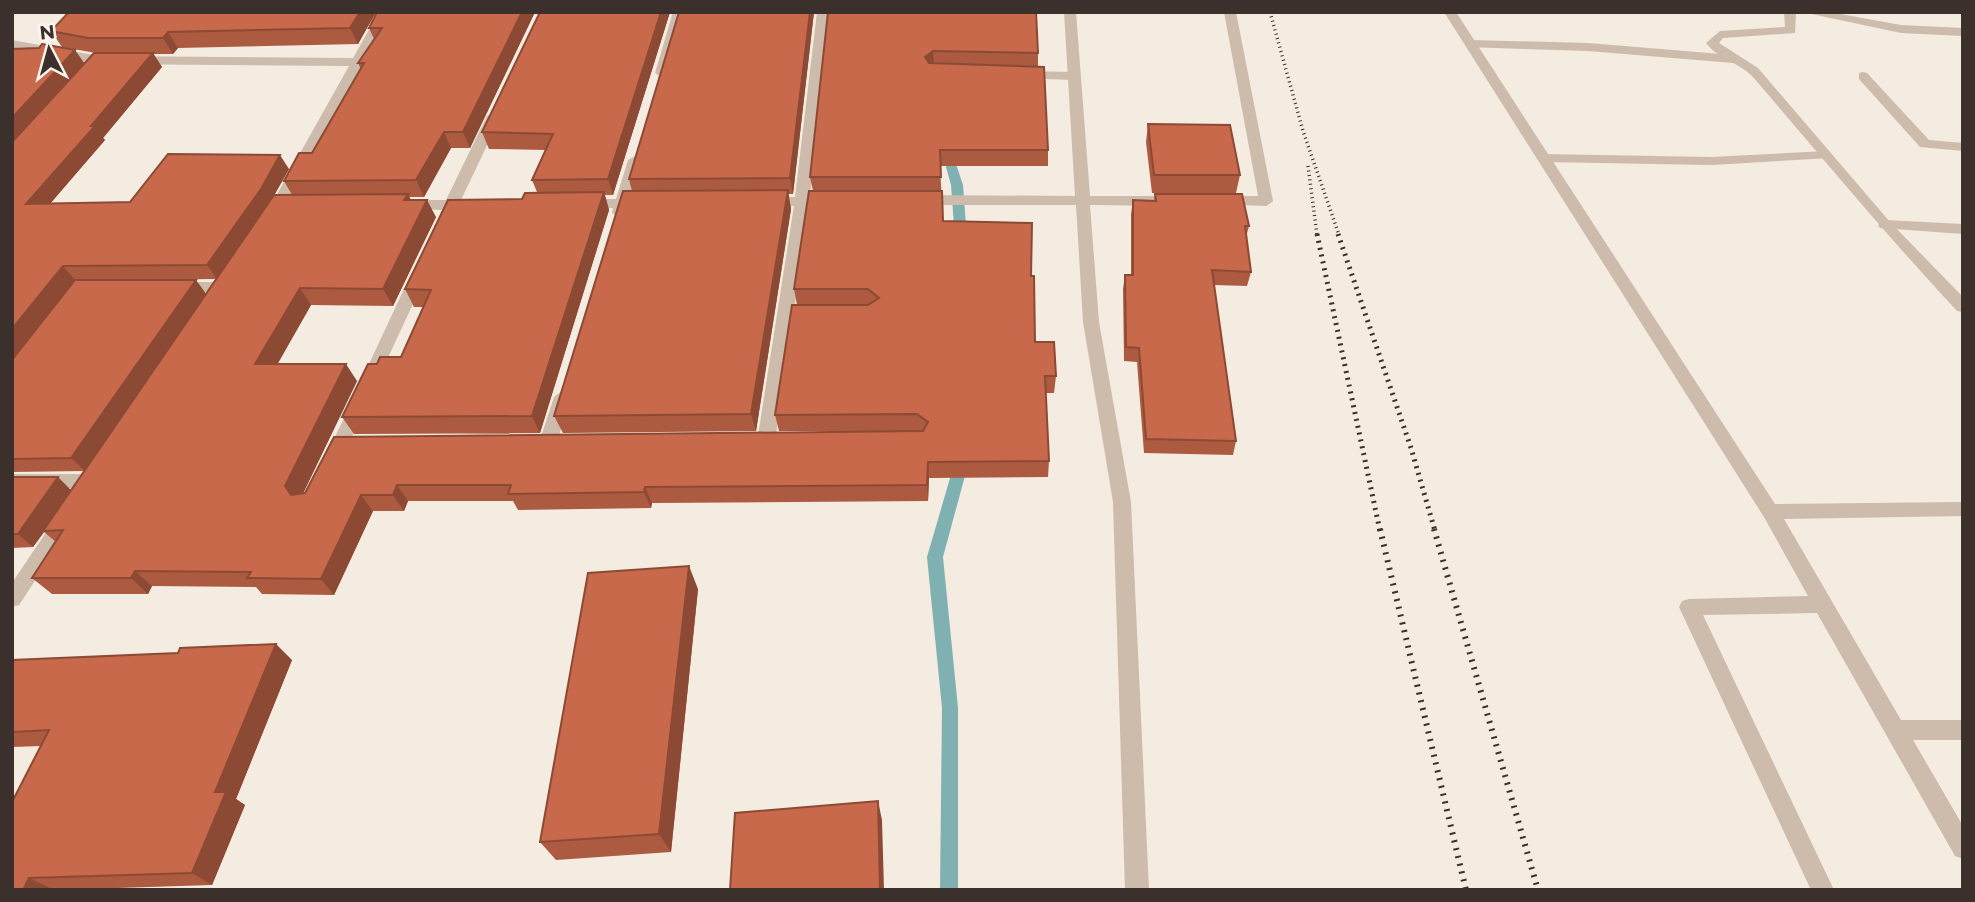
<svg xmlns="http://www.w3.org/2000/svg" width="1975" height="902" font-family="Montserrat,sans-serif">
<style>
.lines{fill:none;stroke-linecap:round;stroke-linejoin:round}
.stream{fill:#7fb0b2;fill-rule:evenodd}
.service{fill:#cdbbac;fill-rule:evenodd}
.minor{fill:#cdbbac;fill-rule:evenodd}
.tertiary{fill:#cdbbac;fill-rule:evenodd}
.rail-far2{stroke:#3b302b;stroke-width:3.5;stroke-dasharray:1 3.5;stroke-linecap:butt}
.rail-far1{stroke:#3b302b;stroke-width:5;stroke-dasharray:2 5;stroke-linecap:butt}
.rail{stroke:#3b302b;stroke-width:6;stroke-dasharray:2 6;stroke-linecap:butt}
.wall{fill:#ac5a40;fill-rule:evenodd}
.shaded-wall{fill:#8c4a34}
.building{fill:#c8694b;stroke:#8c4a34;stroke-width:2}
</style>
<rect width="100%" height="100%" fill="#f4ebe1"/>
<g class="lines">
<path class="stream" d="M946 146 951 149 963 185 967 239 961 243 955 239 951 185 941 149Z
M962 455 967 457 969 461 943 557 958 708V890H940L942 708 927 557 955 461 957 457Z"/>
<path class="service" d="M1224 12H1236L1273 201 1266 206 1259 201Z
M1470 40 1588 43 1733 55 1739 59 1733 63 1588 51 1466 47V41Z
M1022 71 1074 72 1080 76 1074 80 1018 78V72Z
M1863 72 1867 73 1929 140 1963 143V151L1920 147 1859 79V73Z
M1826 151 1833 155 1831 158 1712 165 1543 162 1536 158 1543 154 1712 157Z
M1885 220 1963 224V234L1880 228 1878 225Z
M177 282H222L230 287 222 292 172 291 169 287 172 283Z
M12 474H91L97 476 100 481 97 486 91 488H12Z"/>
<path class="minor" d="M379 12H391L280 214 273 219 266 214 349 66 99 64 12 48V40L99 56 353 58Z
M673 12H685L667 73 661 77 655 73Z
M817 12H829L810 197 828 196 835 201 828 206H809L775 442 772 447H760L757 442 794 206 769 207 762 202 769 197H795Z
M1064 12H1076L1090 196H1178L1185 201 1178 206 1090 205 1099 322 1131 502 1149 890H1125L1113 502 1083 322 1076 205H919L912 200 919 195 1075 196Z
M1444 12H1456L1775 504 1963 502V516L1784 519 1901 720H1963V740H1913L1963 826V859L1955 856 1817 613 1703 615 1834 890H1811L1679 607 1682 601 1689 599 1808 596 1764 517Z
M1784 12H1796L1795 33 1723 38 1719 43 1758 68 1890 222 1963 297V312L1957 311C1886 235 1821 156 1753 77 1740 63 1718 59 1706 43L1720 31 1785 27Z
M494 112 501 116 461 200 473 202V208L456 210 452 217 447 219 440 214 442 210 403 208V202L408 200H446L487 116Z
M635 156 642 160 630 199 648 200V206L628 208 624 216 619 218 612 213 613 208 578 207 576 204 583 199H616L628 160Z
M1220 196H1266L1273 201 1266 206 1215 204V198Z
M419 269 427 274 378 379 370 385 364 383 362 379 411 274Z
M562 391 570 397 557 443 554 448H542L539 443 554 397Z
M359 399 367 405 342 458 339 463H327L324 458 353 401Z
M64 513 71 516 73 521 71 526 19 605 12 607V583L57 516Z"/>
<path class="tertiary" d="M1802 12H1829L1901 25 1963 28V36L1901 33Z"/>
<path class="rail-far2" d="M1270 12 1303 131 1339 235
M1308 166 1317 235"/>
<path class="rail-far1" d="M1317 234 1380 531
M1338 234 1411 448 1435 531"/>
<path class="rail" d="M1380 529 1466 890
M1434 529 1538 890"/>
</g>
<path class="wall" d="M376 12 358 44 178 48 173 54H153L162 67 103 138 105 140 50 203 130 202 289 169 274 195H292L284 181 312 153 361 69 358 63 374 39 369 28 377 12H535L470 148H451L424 197H409L411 200 436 217 393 306 311 305 277 364 357 381 303 493 919 431H779L775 415 797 305 794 289 813 191 810 177 828 12 1038 53V67L1048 150V166H940L943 221 1031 276 1035 342 1056 376 1054 393H1045L1049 461 1048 477 929 478 928 501 652 503 651 508 518 510 513 501H408L404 511H373L334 595 262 594 256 587 152 586 148 594H52L32 578 56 542 44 532 33 547 12 548V477L71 490 84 471 12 472V359L84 63 96 53 62 47 51 31ZM216 279 206 294 128 280Z
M540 12H670L613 195H605L609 210 540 433 354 434 342 417 377 364 401 357 423 307H414L405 289 522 199 537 192 532 180 546 150 489 149 482 132Z
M814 12 793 194H788L791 209 756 431 563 433 554 416 632 191 629 179Z
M1148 124 1240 175 1236 193H1152L1146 142Z
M1155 194 1249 226 1246 237 1251 272 1247 286 1214 285 1236 441 1233 455 1144 453 1137 362 1124 361 1123 289 1125 275H1131V214L1133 200 1154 201Z
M698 589 671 852 556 860 540 842Z
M12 660H292L236 799 245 805 212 885 54 890H12L41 746 12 747Z"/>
<path class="shaded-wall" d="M360 12H376L358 44 350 28Z
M522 12H535L470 148 463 132Z
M661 12H670L613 195 608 179Z
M810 12H814L793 194 790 178Z
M168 32 178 48 173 54 163 38Z
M75 50 85 64 12 144V118Z
M933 51 934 66 925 72V57Z
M153 53 162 67 103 138 105 140 38 218 26 204Z
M444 132 451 148 424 197 416 180Z
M280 155 289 169 270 203 217 279 207 265Z
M788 190 791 209 756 431 751 414Z
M604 192 609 210 540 433 532 416Z
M408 194 416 211 404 200Z
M427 200 436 217 393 306 383 289Z
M63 266 75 280 12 359V329Z
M196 280 207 295 85 471 71 458Z
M300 288 311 305 268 381 255 364Z
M346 364 357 381 299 502 291 495 285 486Z
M928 462 929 478 928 501 927 485Z
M58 477 72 491 43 531 44 532 33 547 18 534Z
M397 485 408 501 404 511 393 495Z
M645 487 652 503 651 508 644 492Z
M361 495 373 511 334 595 321 579Z
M689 566 698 589 671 852 659 834Z
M135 571 152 586 148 594 131 578Z
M276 644 292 660 236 799 245 805 212 885 192 873 215 792Z
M878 801 882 820 884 890H880Z
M29 878 54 890H23Z"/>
<path class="building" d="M69 12H360L350 28 168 32 163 38H88L51 31Z
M377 12H522L463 132H444L416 180 284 181 299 153H312L364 63H358L382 28H369Z
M540 12H661L608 179 532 180 553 134 482 132Z
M679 12H810L790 178 629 179Z
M828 12H1036L1038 53 933 51 925 57 929 63 1044 67 1048 150H940L941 177H810Z
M42 44 75 50 12 118V49L39 48Z
M94 53H153L91 126H95L26 204 130 202 168 154 280 155 261 189 207 265 63 266 12 329V142Z
M1148 124 1230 125 1240 175H1154Z
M788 190 751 414 554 416 623 191Z
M809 191H942L943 221 1032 223 1031 276H1034L1035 342H1054L1056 376H1045L1049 461 928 462 927 485 645 487 644 492 508 494 511 485H397L393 495H361L321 579 247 578 251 572 135 571 131 578H32L63 530 43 531 274 195 408 194 404 200H427L383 289 300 288 255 364H346L285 486 291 495 305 493 334 437 923 431 928 422 917 414 775 415 792 305H868L879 298 868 289H794Z
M604 192 532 416 342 417 368 364H377L380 357H401L431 290 405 289 448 200 522 199 525 193Z
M1155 194H1242L1249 226H1245L1251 272 1212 270 1236 441 1146 439 1139 348 1126 347 1125 275H1133V200L1156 201Z
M75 280H196L71 458 12 459V360Z
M12 477H58L18 534H12Z
M689 566 659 834 540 842 588 573Z
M276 644 215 792H226L192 873 29 878 23 890H12V802L49 730 12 732V660L178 653 180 648Z
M878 801 880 890H730L735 813Z"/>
<rect width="1975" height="902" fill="none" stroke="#3b302b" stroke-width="28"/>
<g transform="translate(49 49) rotate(354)" stroke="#fbf5ee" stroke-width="5" paint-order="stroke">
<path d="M0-5L12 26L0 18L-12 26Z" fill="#3b302b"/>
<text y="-10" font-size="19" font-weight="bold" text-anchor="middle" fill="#3b302b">N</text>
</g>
</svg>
